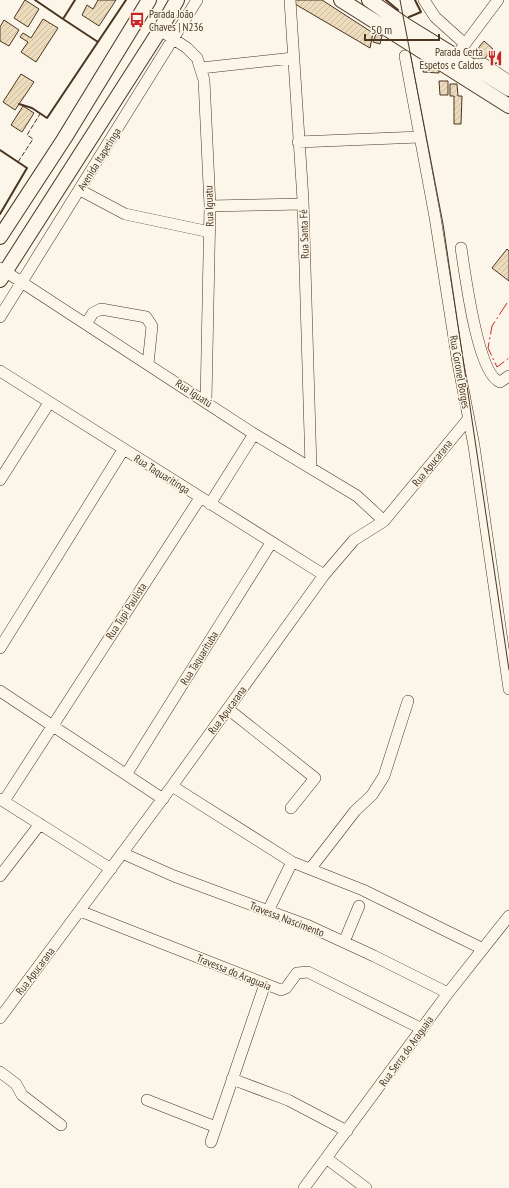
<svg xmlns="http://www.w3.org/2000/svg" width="509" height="1188" font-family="'PT Sans Narrow',sans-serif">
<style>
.building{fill:url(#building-hatch);stroke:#4a3520}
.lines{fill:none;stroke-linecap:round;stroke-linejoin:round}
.minor-casing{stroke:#4a3520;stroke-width:12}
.major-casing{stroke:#4a3520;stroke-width:16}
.minor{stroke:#fbf6e9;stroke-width:11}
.major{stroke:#fbf6e9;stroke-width:14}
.tram{stroke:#4a3520;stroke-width:1}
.fence{stroke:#4a3520;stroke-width:1;stroke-dasharray:5 2;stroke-linecap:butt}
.wall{stroke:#4a3520;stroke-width:2}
.power{stroke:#c62828;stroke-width:1;stroke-dasharray:14 3 2 3;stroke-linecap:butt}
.labels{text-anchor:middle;stroke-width:3;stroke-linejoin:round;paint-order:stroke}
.poi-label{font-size:11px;fill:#4a3520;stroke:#fbf6e9;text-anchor:start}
.street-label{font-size:11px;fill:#4a3520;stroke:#fbf6e9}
</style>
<defs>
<pattern id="building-hatch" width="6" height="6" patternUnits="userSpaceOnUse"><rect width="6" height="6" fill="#ecdcbc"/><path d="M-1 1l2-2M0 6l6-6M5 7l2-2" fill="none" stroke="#ccbda1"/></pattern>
</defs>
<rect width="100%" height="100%" fill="#fbf6e9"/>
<path class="building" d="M25 0 39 9 28 27 14 18Z
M98 0H116L99 26 82 15 87 5 93 9Z
M295 0H322L373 33 370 48 295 4Z
M43 19 58 28 36 62 21 52 28 42 20 37 23 33 31 38Z
M4 20 19 30 9 46 0 41V27Z
M376 34 382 36 380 44 373 42Z
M484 41 493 49 484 59 475 52Z
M494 52 500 59 496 64 489 57Z
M424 64 439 65V73L423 72Z
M21 74 34 82 15 110 3 102Z
M439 81H448V95H440Z
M450 84H457L458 96H462L461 124H454V96H450Z
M23 106 34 113 22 132 11 125Z
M507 249 509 251V281L492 268Z"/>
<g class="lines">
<defs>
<path id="minor" d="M290 0 303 200 311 468
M424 0 435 17 465 44 456 57
M160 30 187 48 197 58 204 80 210 206 206 401
M465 44 498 0
M405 56 435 217 458 363 474 446 509 689
M470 65 484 64 509 81
M201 68 293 58
M298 142 420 137
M80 190 125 214 210 232
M210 206 303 204
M461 248C465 272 477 374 500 382L509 376
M0 268 254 434 357 496 384 521
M0 317 197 0
M86 324 93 313 101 309 146 317 152 326 148 364
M0 371 324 575
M0 480 49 403
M210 504 254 434
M0 648 123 450
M0 691 163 799
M228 709 315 778 291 808
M127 773 271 543
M172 786 292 862 363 890 483 949
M0 799 111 869
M4 801 200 498
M122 853 174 876 309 926 374 956 448 993
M311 868 355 811 372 795 384 776 408 701
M0 876 40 824
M80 911 281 990 286 988 297 973 308 972 422 1029
M268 911 292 862
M344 942 359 906
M0 1018 172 786 324 575 354 540 384 521 469 418
M0 1072 16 1084 22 1095 61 1125
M232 1079 288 1100 347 1131
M147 1100 216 1127
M211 1142 265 984
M326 1158 366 1188
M304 1188 448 993 509 916"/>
<path id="major" d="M341 0 509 106
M369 0 405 25 509 89
M0 237 64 139 149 0
M0 280 160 30 177 0"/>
</defs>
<use href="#minor" class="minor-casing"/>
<use href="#major" class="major-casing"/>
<use href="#minor" class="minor"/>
<use href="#major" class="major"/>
<path class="tram" d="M400 0 443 224 509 670"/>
<path class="fence" d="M18 162 33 139 27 135 40 114"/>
<path class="wall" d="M35 0 63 19 75 0
M386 0 398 10
M409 17 421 12 415 0
M63 19 98 42
M19 104 32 108 47 118 126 0
M0 150 27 168 0 214"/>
<path class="power" d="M507 303 492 326 488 348 497 367 509 358"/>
</g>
<defs>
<symbol id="bus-bare" viewBox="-9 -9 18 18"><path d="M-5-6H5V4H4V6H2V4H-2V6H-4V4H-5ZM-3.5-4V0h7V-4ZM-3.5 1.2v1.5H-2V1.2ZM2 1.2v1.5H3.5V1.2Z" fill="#c62828" stroke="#fbf6e9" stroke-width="2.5" paint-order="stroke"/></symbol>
<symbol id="restaurant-bare" viewBox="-9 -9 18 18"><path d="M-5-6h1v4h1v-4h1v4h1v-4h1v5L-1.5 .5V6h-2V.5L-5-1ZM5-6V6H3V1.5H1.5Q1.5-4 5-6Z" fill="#c62828" stroke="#fbf6e9" stroke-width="2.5" paint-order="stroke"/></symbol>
</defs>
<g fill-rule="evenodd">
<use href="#bus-bare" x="126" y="9" width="22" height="22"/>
<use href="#restaurant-bare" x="484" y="47" width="22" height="22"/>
</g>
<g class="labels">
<g class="poi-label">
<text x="149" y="18">Parada João<tspan x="149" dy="13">Chaves | N236</tspan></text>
<text x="483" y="56" text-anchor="end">Parada Certa<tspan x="483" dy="13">Espetos e Caldos</tspan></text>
</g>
<g class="street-label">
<text transform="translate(99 159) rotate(-58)" y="4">Avenida Itapetinga</text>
<text transform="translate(209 206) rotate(-92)" y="4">Rua Iguatu</text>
<text transform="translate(304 234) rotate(-92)" y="4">Rua Santa Fé</text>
<text transform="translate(460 372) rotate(80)" y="4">Rua Coronel Borges</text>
<text transform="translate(194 393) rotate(33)" y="4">Rua Iguatú</text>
<text transform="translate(432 463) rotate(-51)" y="4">Rua Apucarana</text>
<text transform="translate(162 474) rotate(32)" y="4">Rua Taquaritinga</text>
<text transform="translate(126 611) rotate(-57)" y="4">Rua Tupi Paulista</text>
<text transform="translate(199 658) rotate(-58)" y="4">Rua Taquarituba</text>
<text transform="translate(227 710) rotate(-54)" y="4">Rua Apucarana</text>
<text transform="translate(287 919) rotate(21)" y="4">Travessa Nascimento</text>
<text transform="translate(35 971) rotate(-53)" y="4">Rua Apucarana</text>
<text transform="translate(234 972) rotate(22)" y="4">Travessa do Araguaia</text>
<text transform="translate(406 1051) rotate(-54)" y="4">Rua Serra do Araguaia</text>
</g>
</g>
<path d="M365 34v6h74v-6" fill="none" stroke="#4a3520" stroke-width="2"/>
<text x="371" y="34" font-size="12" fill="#4a3520" stroke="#fbf6e9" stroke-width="3" paint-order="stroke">50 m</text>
</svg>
